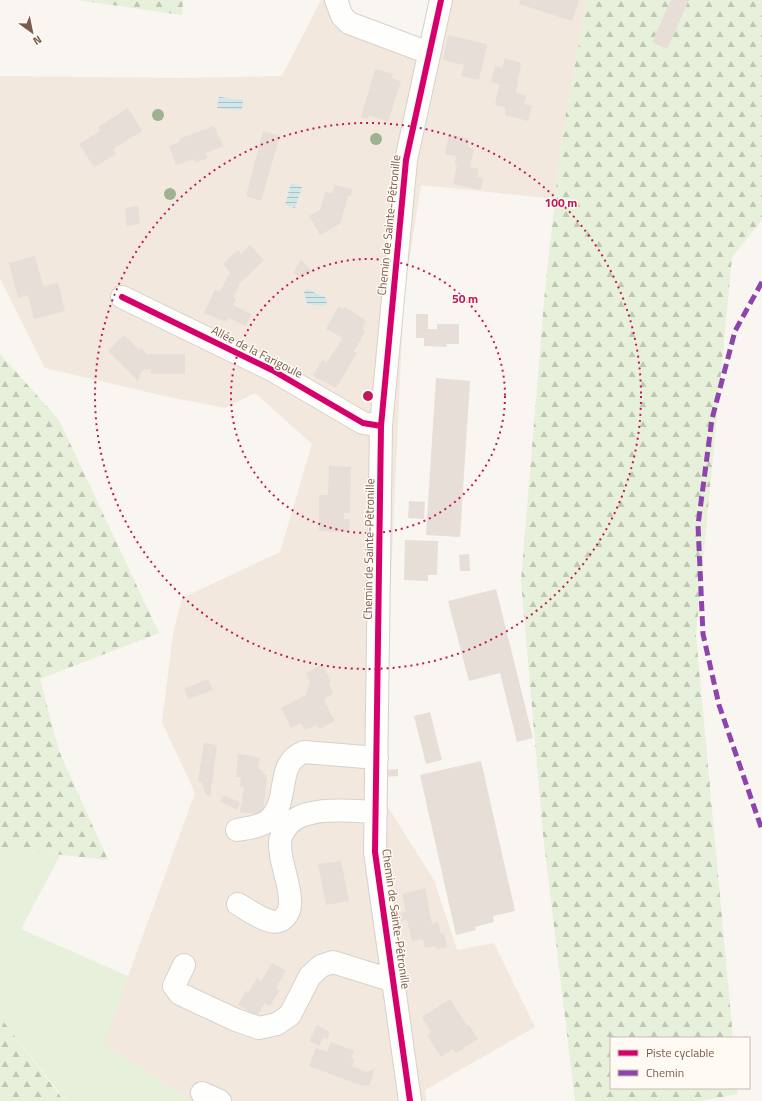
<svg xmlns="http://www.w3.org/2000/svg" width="762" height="1101" font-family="'Titillium Web',sans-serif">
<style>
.residential{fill:#f2e8de}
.grass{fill:#e7f0db}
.forest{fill:url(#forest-firs)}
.water{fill:url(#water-rules)}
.building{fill:#e6ded7}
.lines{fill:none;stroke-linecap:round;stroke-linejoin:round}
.minor-casing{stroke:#d7d1cb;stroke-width:24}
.minor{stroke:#fefefd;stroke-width:22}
.quiet{stroke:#8e44ad;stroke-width:5;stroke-dasharray:10 5;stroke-linecap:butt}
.cycleway-casing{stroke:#fffaf3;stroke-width:8}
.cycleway{stroke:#d6006c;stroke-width:6}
.tree{fill:#9eb190}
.ring{fill:none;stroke:#c2185b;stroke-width:2;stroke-dasharray:2 4}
.labels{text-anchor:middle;stroke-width:3;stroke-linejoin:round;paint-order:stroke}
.street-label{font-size:12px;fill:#7a5c4d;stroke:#fffaf3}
.centre{fill:#c2185b;stroke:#fffaf3;stroke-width:2}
.ring-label{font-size:12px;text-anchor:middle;font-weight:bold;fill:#c2185b;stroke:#fffaf3;stroke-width:3;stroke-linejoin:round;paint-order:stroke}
</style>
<defs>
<pattern id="forest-firs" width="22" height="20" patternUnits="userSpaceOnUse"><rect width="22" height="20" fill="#e7f0db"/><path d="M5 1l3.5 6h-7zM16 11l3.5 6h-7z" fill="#c0c6b4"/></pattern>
<pattern id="water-rules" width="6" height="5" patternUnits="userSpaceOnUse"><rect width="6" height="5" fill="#d0e8ea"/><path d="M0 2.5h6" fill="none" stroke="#aebfc0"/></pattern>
</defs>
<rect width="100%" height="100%" fill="#f9f5f0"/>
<path class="residential" d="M321 0H347L356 16 420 39 429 0H587L562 135 555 199 421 185 404 294 389 619 384 801 434 880 457 950 494 943 535 1027 425 1090 426 1101H192L103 1045 195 793 162 722 173 634 182 598 280 552 312 444 255 393 225 408 164 396 45 368 0 278V76L183 78 282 76Z"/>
<path class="grass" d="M0 848 60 855 21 929 128 976 104 1045 192 1101H66L0 1017Z"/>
<path class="forest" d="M77 0H183L182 15Z
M587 0H762V220L732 257 696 635 733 1038H611V1088H737L738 1094 700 1101H575L543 834 521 581 545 290 562 135Z
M0 354 59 420 159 633 40 679 59 751 108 860 0 848Z
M0 1017 62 1098 66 1101H0Z"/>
<path class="water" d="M219 97 243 100 242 110 217 108Z
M291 183 302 187 295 208 285 205Z
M308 289 317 294 325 297 327 302 324 306 307 304 304 291Z"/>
<path class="building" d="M520 0H579L572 21 519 4Z
M671 0H689L667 49 652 42Z
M448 35 487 44 479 80 461 76 464 65 443 60Z
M505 58 521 63 516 92 526 96 524 104 532 106 528 121 505 115V107L495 105 499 84 491 82 495 66 502 68Z
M375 69 393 74 392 78 401 81 388 122 369 115 368 119 361 117Z
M128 108 142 131 113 149 116 154 94 167 79 144 100 131 98 127Z
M214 126 223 146 206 153 208 158 195 163 194 159 176 165 169 146 180 142 179 139Z
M263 131 280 136 261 201 246 196Z
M449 134 470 139 468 147 474 149 470 167 479 169 477 177 483 178 481 190 453 184 457 165 455 164 456 156 445 154Z
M335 185 352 189 351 196H348L340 224 320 235 309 216 320 210 325 192 332 193Z
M138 206 140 224 127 226 125 208Z
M250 245 264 260 240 283 233 298 236 299 233 305 251 314 246 326 228 318 226 322 204 313 215 289 220 292 230 272 223 264 238 250 241 254Z
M35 256 43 286 58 283 65 311 34 319 28 295 18 298 9 263Z
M301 260 312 271 308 275 299 276 293 273Z
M338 307 343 309 344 307 366 320 362 329 365 331 354 352 357 353 336 388 313 376 322 360 327 362 343 338 326 329Z
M416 314H428V329H437V324H459V344H446L447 347 424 346V338H416Z
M124 335 139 350 141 348 147 354H185V374H151V369L142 370 138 381 108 351Z
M436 378 470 381 460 537 426 535Z
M329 466 351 467 350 513H344V519H350L349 532 319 531V495H328Z
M409 501 425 502 424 519 408 518Z
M405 540 438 541 437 575H428V581L404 580Z
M469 554 470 571H460L459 555Z
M496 589 533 738 517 742 500 673 469 681 448 601Z
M322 664 331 681 329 685 333 691 331 696H327L324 701 335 721 319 729 316 725 305 730 301 723 291 728 281 708 306 695 310 682 306 673Z
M208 679 213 690 188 699 184 689Z
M430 712 442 760 426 764 414 716Z
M204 743 217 745 210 797 205 793 201 781H198Z
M238 754 260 757 258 768 263 771V774L267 775 263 815 240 812 244 787 240 786 241 777H236Z
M481 761 515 911 493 916 494 922 475 927 476 930 456 935 420 775Z
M398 769V776L384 777 383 770Z
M224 795 239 802 238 810 220 802Z
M341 861 349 901 326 905 318 864Z
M425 888 432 924 438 922 441 934 444 933 447 947 437 949 436 946 425 948 423 939 412 941 407 920 401 921 399 913 406 912 402 894Z
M272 963 286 971 276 988 280 990 270 1006 265 1003 257 1016 238 1005 246 991 249 992 257 978 261 981Z
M450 999 467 1026 469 1025 478 1039 456 1053 453 1049 441 1057 427 1035 431 1032 422 1017Z
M317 1025 330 1032 327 1039 324 1037 319 1046 309 1041Z
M331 1042 354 1051 351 1058 354 1060 352 1066 366 1072 375 1069 369 1086 360 1085 309 1066 316 1048 327 1052Z"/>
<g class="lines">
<defs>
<path id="minor" d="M336 0 342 16 349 23 429 53
M122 297 272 370 363 423 381 426
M237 830C248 828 263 827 271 818 290 798 275 763 304 752L377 758
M238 904C248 910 259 918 270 921 283 925 291 912 290 901 290 881 279 862 280 842 280 837 285 829 288 825 306 805 351 811 376 812
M184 965 174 986 180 994 236 1020 259 1028 277 1024 290 1015 310 976 321 966 333 962 394 981
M202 1093 220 1101
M410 1101 375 852 381 426 406 160 441 0"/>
</defs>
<use href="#minor" class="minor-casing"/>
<use href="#minor" class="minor"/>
<path class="quiet" d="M762 282 735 331 712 419 698 525 703 634 719 705 762 830"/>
<defs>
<path id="cycleway" d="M122 297 272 370 363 423 381 426
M410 1101 375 852 381 426 406 160 441 0"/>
</defs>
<use href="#cycleway" class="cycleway-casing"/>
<use href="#cycleway" class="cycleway"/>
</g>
<g class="tree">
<circle cx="158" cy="115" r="6"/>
<circle cx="376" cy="139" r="6"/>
<circle cx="170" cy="194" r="6"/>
</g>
<g class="ring">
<circle cx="368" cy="396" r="137"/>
<circle cx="368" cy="396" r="273"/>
</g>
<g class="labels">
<g class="street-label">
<text transform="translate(389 225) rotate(-84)" y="4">Chemin de Sainte-Pétronille</text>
<text transform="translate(257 352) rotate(27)" y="4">Allée de la Farigoule</text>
<text transform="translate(369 549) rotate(-89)" y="4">Chemin de Sainte-Pétronille</text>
<text transform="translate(396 919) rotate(82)" y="4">Chemin de Sainte-Pétronille</text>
</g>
</g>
<circle cx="368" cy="396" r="6" class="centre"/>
<g class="ring-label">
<text x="561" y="207">100 m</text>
<text x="465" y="303">50 m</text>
</g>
<rect x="610" y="1037" width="140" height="52" fill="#fffaf3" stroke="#cabbb1"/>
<rect x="618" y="1050" width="20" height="6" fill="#d6006c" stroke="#cabbb1"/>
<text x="646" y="1057" font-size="12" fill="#7a5c4d">Piste cyclable</text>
<rect x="618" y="1070" width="20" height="6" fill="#8e44ad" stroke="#cabbb1"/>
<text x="646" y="1077" font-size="12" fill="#7a5c4d">Chemin</text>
<g transform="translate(32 32) rotate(147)" stroke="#fffaf3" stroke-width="3" paint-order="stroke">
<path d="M0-3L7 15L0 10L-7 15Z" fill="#7a5c4d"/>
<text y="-6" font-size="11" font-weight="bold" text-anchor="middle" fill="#7a5c4d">N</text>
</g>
</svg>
